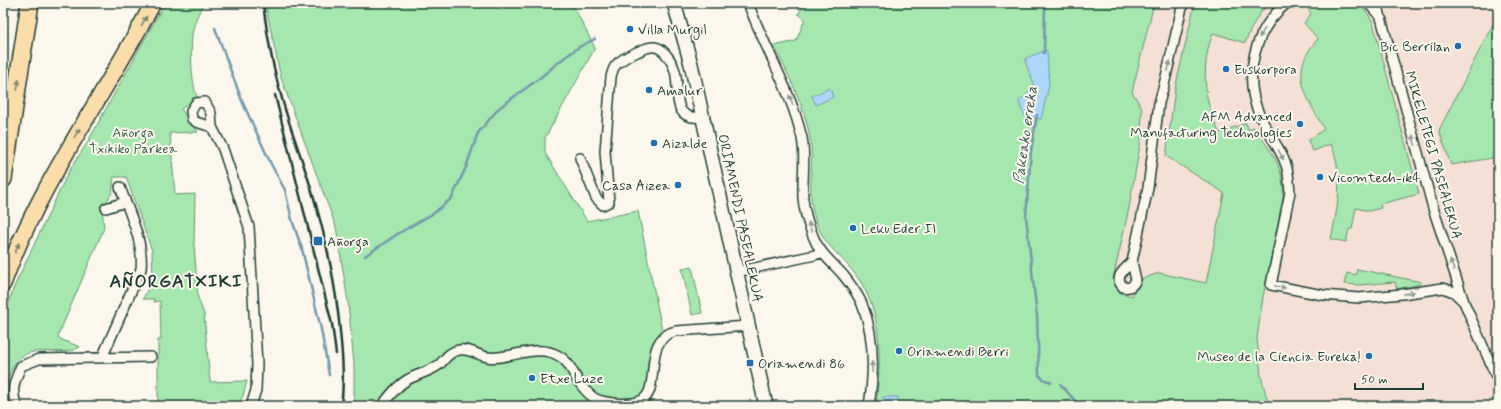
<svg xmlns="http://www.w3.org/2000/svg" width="1501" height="409" font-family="Mynerve,sans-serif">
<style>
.built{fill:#f4e0d5}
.green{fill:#a6e7af;stroke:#629272}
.water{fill:#aed6f8;stroke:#7599aa}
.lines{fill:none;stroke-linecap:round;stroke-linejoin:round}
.stream{stroke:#7599aa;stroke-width:2.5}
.street-casing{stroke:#1f3d34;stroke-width:12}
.secondary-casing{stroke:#1f3d34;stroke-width:16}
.primary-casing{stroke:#1f3d34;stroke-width:18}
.highway-casing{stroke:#1f3d34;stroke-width:20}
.street{stroke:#fbf7ec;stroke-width:9}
.secondary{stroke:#fbf7ec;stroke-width:13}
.primary{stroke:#faddab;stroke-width:15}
.highway{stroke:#faddab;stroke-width:17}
.rail{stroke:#1f3d34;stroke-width:2.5}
.oneway{fill:#82856a}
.oneway2{fill:#8d9a90}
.poi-dot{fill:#1f6fb2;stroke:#fbf7ec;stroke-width:1.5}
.labels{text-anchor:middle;stroke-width:4;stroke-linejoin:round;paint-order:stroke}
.poi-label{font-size:14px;fill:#1f3d34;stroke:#fbf7ec;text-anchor:start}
.park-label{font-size:14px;fill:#3a5f4d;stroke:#fbf7ec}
.street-label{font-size:14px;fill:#1f3d34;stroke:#fbf7ec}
.water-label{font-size:15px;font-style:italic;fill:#3c5c5b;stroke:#fbf7ec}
.district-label{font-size:18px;font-weight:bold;letter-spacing:1px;fill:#1f3d34;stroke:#fbf7ec}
</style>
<rect width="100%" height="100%" fill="#fbf7ec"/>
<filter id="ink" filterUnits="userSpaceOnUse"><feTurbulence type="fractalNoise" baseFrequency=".025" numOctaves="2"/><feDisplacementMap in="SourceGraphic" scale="8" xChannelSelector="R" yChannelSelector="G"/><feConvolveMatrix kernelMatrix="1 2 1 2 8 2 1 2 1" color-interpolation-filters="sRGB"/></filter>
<g filter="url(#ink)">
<path class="built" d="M1154 3H1498V14L1439 130 1451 165 1498 157V406H1269L1261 376 1257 338 1263 297 1139 280 1132 296 1120 293 1113 279 1129 208 1141 139 1142 108 1132 92Z"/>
<path class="green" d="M165 3H204C199 12 195 20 193 29 190 45 191 82 197 97L181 109 198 132 170 133 175 195 195 194 194 244 198 298 204 314 210 382 247 381 243 396 237 406H158V340H161L160 301 154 302V299H143L153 278 152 251 126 177H114L112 193 102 208 104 228 58 336 60 339 80 347C76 349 72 351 68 351 44 354 21 343 10 373 6 384 5 395 9 406H3V318L14 287 68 173 87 143Z
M265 3H572L595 48 545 138V153L587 221 638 211 662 330 652 349 644 406H354V364L348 302 336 227 281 78Z
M805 3H1154L1132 92 1142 108 1141 139 1129 208 1113 279 1120 293 1132 296 1139 280 1159 273 1206 283 1224 193 1166 156 1175 89 1195 3H1269C1257 15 1251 28 1245 43L1213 33C1204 56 1203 83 1209 106 1212 115 1216 124 1219 133L1246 123 1249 130 1254 127C1272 154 1285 165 1283 200L1263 297 1257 338 1261 376 1269 406H876C881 362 884 311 855 274 837 251 821 244 813 212 808 190 813 168 811 146 807 110 790 78 774 46L796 41 805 19 798 14Z
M1305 3H1358L1368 14 1373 23 1419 194 1380 204 1381 208 1369 211 1356 208 1352 229H1349L1346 242 1331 239C1338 207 1344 176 1331 144L1313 151 1308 141 1324 129C1307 97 1287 72 1318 39L1304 23 1311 14Z
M1498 14V157L1451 165 1439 130Z
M692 267 702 313 692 315 682 269Z
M1357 269 1421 282V284L1397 289 1395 282 1359 285 1344 284 1347 273 1356 275Z"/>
<path class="water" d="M1047 50 1049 85 1041 119 1025 116 1021 109 1019 101C1022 98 1026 96 1029 92 1040 79 1024 72 1026 58Z
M830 88 833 97 816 105 812 96Z
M883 397H898V405L883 406Z"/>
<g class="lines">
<path class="stream" d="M215 28 242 101 271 164 285 190 292 220 302 249 321 329 329 375
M1044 53 1045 3
M1037 115 1031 151 1026 216 1037 316 1039 375 1043 379 1051 382
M365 256 399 233 434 213 452 198 466 167 478 133 499 108 541 77 560 61 579 47 595 39
M1060 384 1080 406"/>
<defs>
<path id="street" d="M748 3C765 49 791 90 802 138 806 158 802 178 803 198 804 211 808 224 813 236 819 253 833 263 844 276 851 285 858 294 862 304 875 336 874 373 869 406
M1287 3C1254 29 1243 76 1259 114 1266 131 1280 147 1286 165 1289 173 1289 183 1290 192L1271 285 1323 295 1359 298 1402 294 1443 288 1454 292 1464 302
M1368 3 1378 14
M1377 3 1433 208 1464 302 1498 381
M212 127 196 122 192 119 191 111 196 103 205 102 211 113 212 127 223 149 249 227 257 364 256 390 251 406
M580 158 596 198 603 205 609 202 605 151 611 77C612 73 613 68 616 65 621 59 630 55 637 52 642 50 649 46 655 47 665 48 675 66 676 76 679 95 672 121 702 117
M106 208 125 202
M1132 262C1125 269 1113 277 1123 287 1130 289 1133 286 1136 280L1132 262 1148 188 1159 103 1164 85 1183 3
M736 272 815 255 821 252
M102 358 141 269C144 242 129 212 120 187
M17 406C10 391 15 380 21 366L39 359 151 357
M382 406C389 396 397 386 407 380 417 374 430 372 440 364 446 358 449 352 459 350 469 348 479 356 488 357 493 358 501 357 506 356 524 353 542 346 559 356 567 360 570 367 574 374 578 382 588 395 596 399 603 403 624 404 632 403 669 401 636 340 676 331L748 326"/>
<path id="secondary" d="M674 3 691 64 766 406"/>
<path id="primary" d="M3 284C39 183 104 97 153 3"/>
<path id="highway" d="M3 179 30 3"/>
</defs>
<use href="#street" class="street-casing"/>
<use href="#secondary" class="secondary-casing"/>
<use href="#primary" class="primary-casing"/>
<use href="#highway" class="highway-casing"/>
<use href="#street" class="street"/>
<use href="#secondary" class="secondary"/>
<use href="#primary" class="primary"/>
<use href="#highway" class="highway"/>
<path class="rail" d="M263 3C267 34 272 65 281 95 289 126 301 155 310 185 326 236 337 289 341 342 343 363 344 385 341 406
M275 95 332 324 336 354"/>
</g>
<defs><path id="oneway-solid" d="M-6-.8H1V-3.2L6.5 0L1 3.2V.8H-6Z"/></defs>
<g class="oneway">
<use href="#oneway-solid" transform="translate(144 21) rotate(-61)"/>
<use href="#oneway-solid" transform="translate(18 85) rotate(-81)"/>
<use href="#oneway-solid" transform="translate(77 133) rotate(-59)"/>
<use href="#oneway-solid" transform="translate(17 248) rotate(-67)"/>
</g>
<g class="oneway2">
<use href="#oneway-solid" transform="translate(1262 33) rotate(122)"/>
<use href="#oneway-solid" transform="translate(1169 66) rotate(-77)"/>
<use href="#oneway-solid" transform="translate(791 100) rotate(-110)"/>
<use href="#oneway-solid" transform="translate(1414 140) rotate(-105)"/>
<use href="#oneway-solid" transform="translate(1281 155) rotate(63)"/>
<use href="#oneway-solid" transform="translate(810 227) rotate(-107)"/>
<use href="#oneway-solid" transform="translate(1452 265) rotate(-110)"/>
<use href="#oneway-solid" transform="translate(1280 287) rotate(12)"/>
<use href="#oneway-solid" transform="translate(1409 293) rotate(-12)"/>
<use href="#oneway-solid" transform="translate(872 367) rotate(-91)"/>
</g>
</g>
<g class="poi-dot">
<circle cx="630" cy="29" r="4"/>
<circle cx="1458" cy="46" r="4"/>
<circle cx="1226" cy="69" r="4"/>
<circle cx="649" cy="90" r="4"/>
<circle cx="1300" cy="124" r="4"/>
<circle cx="654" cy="143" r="4"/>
<circle cx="1320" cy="177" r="4"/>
<circle cx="678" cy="185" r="4"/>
<circle cx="853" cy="228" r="4"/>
<rect x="313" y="236" width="10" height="10" rx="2"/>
<circle cx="899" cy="351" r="4"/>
<circle cx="1369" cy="356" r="4"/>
<rect x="746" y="359" width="8" height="8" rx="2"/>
<circle cx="532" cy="378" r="4"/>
</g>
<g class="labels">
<g class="poi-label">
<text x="638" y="34">Villa Murgil</text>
<text x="1450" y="51" text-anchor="end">Bic Berrilan</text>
<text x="1234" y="74">Euskorpora</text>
<text x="657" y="95">Amalur</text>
<text x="1292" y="121" text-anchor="end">AFM Advanced<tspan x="1292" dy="16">Manufacturing Technologies</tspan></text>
<text x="662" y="148">Aizalde</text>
<text x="1328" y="182">Vicomtech-ik4</text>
<text x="670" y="190" text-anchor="end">Casa Aizea</text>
<text x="861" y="233">Leku Eder II</text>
<text x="327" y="246">Añorga</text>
<text x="907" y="356">Oriamendi Berri</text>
<text x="1361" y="361" text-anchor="end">Museo de la Ciencia Eureka!</text>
<text x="758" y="368">Oriamendi 86</text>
<text x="540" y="383">Etxe Luze</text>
</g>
<g class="park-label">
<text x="133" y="137">Añorga<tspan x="133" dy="16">Txikiko Parkea</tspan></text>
</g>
<g class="street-label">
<text transform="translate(1434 155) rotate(74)" y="5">MIKELETEGI PASEALEKUA</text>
<text transform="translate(741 218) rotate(78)" y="5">ORIAMENDI PASEALEKUA</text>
</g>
<g class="water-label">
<text transform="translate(1025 135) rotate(-82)" y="5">Pakeako erreka</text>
</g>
<g class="district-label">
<text x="176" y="287">AÑORGATXIKI</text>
</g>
</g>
<rect width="1501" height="409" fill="none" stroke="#fbf7ec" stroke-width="16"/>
<rect x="8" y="8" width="1485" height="393" fill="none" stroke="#1f3d34" stroke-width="1.5" filter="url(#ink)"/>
<path d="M1355 383v6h68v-6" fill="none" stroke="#1f3d34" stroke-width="2"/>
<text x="1361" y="383" font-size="12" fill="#1f3d34" stroke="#fbf7ec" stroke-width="3" paint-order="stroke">50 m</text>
</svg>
